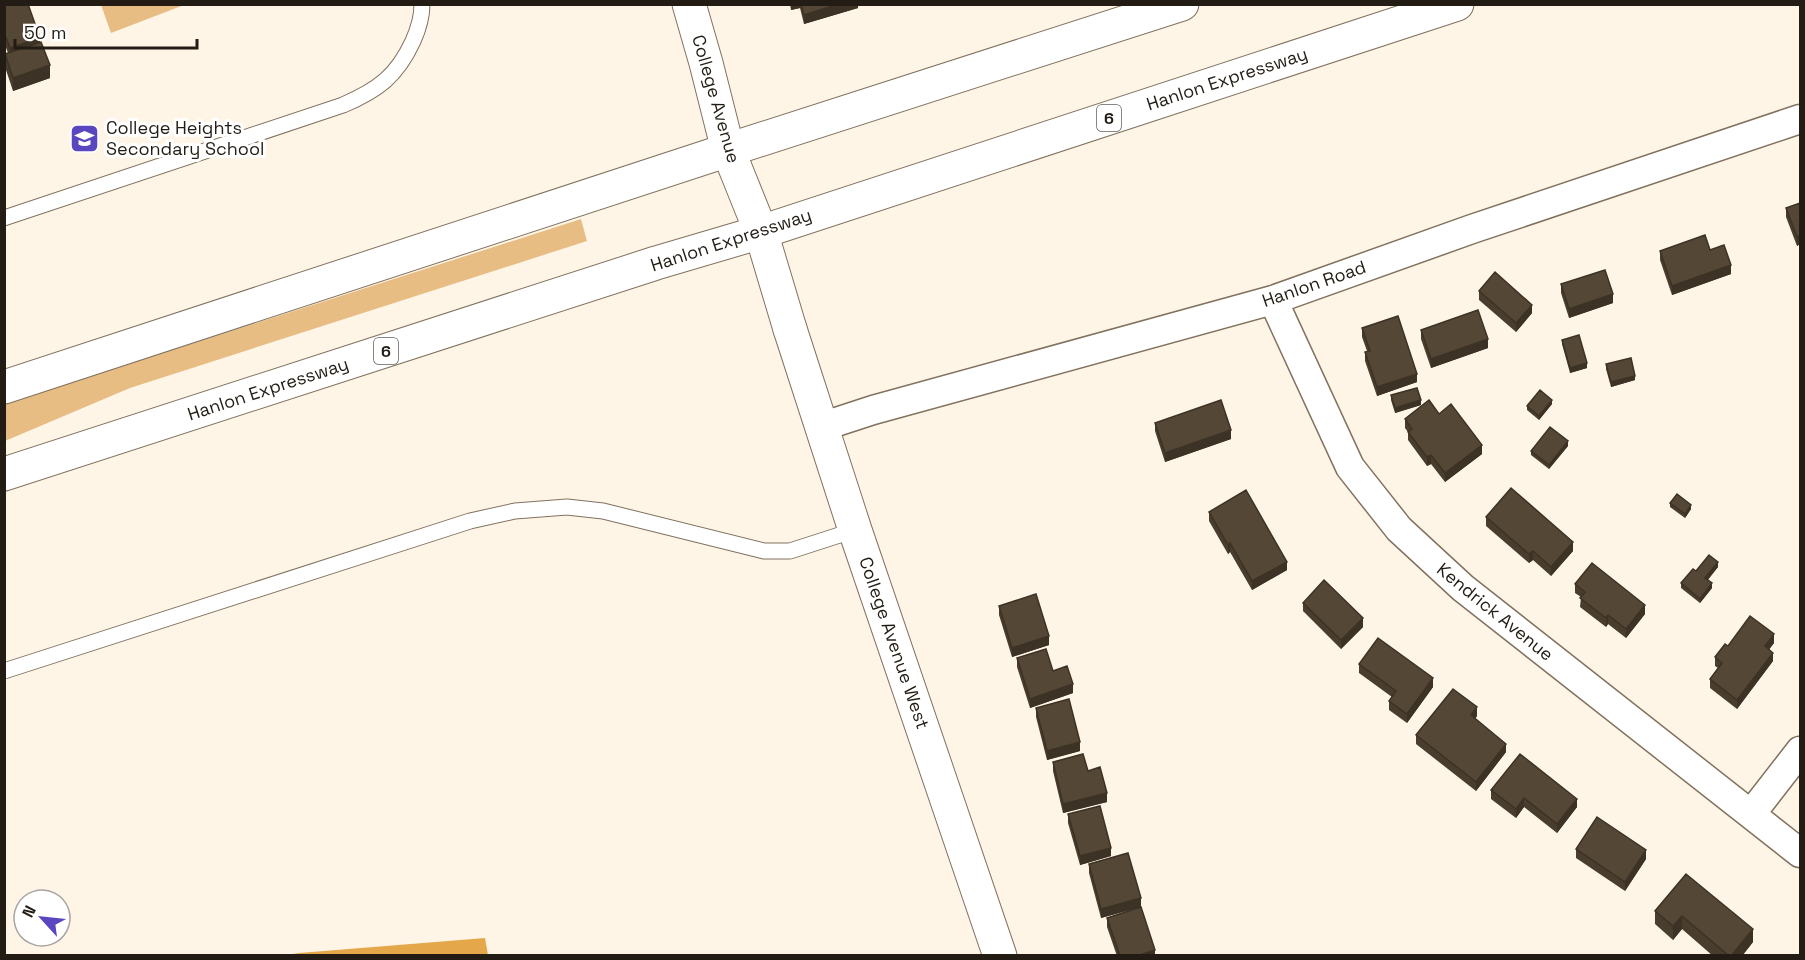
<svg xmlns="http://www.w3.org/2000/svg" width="1805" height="960" font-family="'Space Grotesk',sans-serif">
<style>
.green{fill:#e8bd83}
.water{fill:#e4a84b}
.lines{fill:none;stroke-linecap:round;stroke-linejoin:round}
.service-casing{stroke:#81725e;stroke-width:17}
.minor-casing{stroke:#81725e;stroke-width:31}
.tertiary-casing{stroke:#81725e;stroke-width:35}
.secondary-casing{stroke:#81725e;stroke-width:35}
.trunk-casing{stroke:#81725e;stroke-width:35}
.service{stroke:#fff;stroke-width:15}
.minor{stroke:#fff;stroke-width:28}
.tertiary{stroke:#fff;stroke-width:33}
.secondary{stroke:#fff;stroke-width:33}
.trunk{stroke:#fff;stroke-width:33}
.wall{fill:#493d2e}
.shaded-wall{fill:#3c3225}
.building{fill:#554735;stroke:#3c3225;stroke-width:1.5}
.labels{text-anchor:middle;stroke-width:6;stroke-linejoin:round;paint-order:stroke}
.shield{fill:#fff;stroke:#64605a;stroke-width:1.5}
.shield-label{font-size:16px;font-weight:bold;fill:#221c14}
.street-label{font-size:18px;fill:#221c14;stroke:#fff}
.poi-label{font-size:18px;fill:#221c14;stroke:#fff;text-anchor:start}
</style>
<rect width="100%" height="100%" fill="#fff5e7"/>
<path class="green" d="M101 5V4L184 5 111 33Z
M581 219 587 241 130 388 5 441 4 404Z"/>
<path class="water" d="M485 938 488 955H287L299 953Z"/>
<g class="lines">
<defs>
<path id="service" d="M4 218 343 105C378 90 397 76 413 41 418 30 422 17 422 4
M4 671 470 521 515 511 567 507 603 511 764 551H790L855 530"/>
<path id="minor" d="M1273 300 1350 467 1399 529 1463 588 1800 853
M821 427 873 410 1273 300 1472 229 1800 119
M1751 814 1800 751"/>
<path id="tertiary" d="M790 329 855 530 1000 956"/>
<path id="secondary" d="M689 4 706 63 728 150 761 232 790 329"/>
<path id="trunk" d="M4 387 728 150 1182 4
M4 474 656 263 761 232 1457 4"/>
</defs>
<use href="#service" class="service-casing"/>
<use href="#minor" class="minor-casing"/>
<use href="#tertiary" class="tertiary-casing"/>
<use href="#secondary" class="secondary-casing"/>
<use href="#trunk" class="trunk-casing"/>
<use href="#service" class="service"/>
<use href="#minor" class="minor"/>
<use href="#tertiary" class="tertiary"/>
<use href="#secondary" class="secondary"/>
<use href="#trunk" class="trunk"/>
</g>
<path class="wall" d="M4 4 40 42 50 78 13 91 5 67V54L8 53 5 45Z
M790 4H858V8L804 24 800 8 791 10Z
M1800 203V244L1797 246 1786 217V208Z
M1660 251 1731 274 1672 295 1660 260Z
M1561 284 1613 303 1569 318 1561 293Z
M1479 291 1532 313 1516 332 1479 300Z
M1362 328 1417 382 1377 396 1365 361V352L1367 351 1362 337Z
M1421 330 1488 348 1431 368 1421 339Z
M1562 340 1587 368 1570 373 1562 344Z
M1606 364 1635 380 1611 387 1606 369Z
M1391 395 1421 405 1395 413 1391 400Z
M1552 404 1539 420 1527 410V406Z
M1439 414 1482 454 1445 482 1431 464 1427 466 1408 440V432L1405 428V419Z
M1155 423 1231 439 1165 462 1155 431Z
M1568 446 1549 469 1531 455V451Z
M1670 503 1691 509 1685 518 1670 507Z
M1209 512 1287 570 1252 590 1230 552 1228 554 1209 521Z
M1486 517 1573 551 1551 576 1533 560 1529 563 1486 526Z
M1718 567 1708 580 1712 588 1700 603 1681 588V583L1696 571Z
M1575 584 1645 614 1626 638 1608 624 1606 627 1580 607 1581 597 1575 593Z
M1303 603 1363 627 1341 649 1303 611Z
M999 606 1049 645 1012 657 999 615Z
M1774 643 1769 649 1773 661 1737 709 1710 688V679L1718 668 1715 666V657L1728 646Z
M1017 658 1053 671 1073 693 1030 708 1017 667Z
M1359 664 1433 687 1407 723 1389 710V701L1392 697 1359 673Z
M1036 708 1080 751 1047 760 1036 717Z
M1477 716 1475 719 1506 752 1476 791 1416 744V735Z
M1053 762 1088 771 1107 802 1063 813 1053 771Z
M1491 790 1577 807 1557 833 1524 807 1516 818 1491 799Z
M1068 814 1111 856 1080 865 1068 823Z
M1576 849 1646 859 1625 891 1576 858Z
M1089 864 1141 907 1155 956H1117L1107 927V918L1140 907 1101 918 1089 873Z
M1686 874 1753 942 1742 956H1713L1682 929 1673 940 1655 924V911Z"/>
<path class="shaded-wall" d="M791 4H800V8L791 10Z
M839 4H858V8L804 24V15Z
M40 38V51L10 61V48Z
M50 65V78L13 91V78Z
M1800 235V244L1797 246V237Z
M1731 265V274L1672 295V286Z
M1613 294V303L1569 318V309Z
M1532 305V313L1516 332V323Z
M1488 339V348L1431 368V359Z
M1587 363V368L1570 373V368Z
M1417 374V382L1377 396V387Z
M1635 376V380L1611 387V382Z
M1421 400V405L1395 413V408Z
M1552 400V404L1539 420V416Z
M1231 430V439L1165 462V453Z
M1568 441V446L1549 469V465Z
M1482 445V454L1445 482V473Z
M1431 455V464L1427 466V457Z
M1691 505V509L1685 518V514Z
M1573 542V551L1551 576V567Z
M1230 543V552L1228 554V545Z
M1533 551V560L1529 563V554Z
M1287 562V570L1252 590V581Z
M1718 562V567L1705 582V578Z
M1712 583V588L1700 603V599Z
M1645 605V614L1626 638V629Z
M1608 615V624L1606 627V618Z
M1363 618V627L1341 649V640Z
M1774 634V643L1765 655V646Z
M1049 636V645L1012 657V648Z
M1773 653V661L1737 709V700Z
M1433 678V687L1407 723V714Z
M1073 684V693L1030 708V699Z
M1477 707V716L1471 724V715Z
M1080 742V751L1047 760V751Z
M1506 744V752L1476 791V782Z
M1107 793V802L1063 813V804Z
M1524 798V807L1516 818V809Z
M1577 799V807L1557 833V824Z
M1111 848V856L1080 865V856Z
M1646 850V859L1625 891V882Z
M1141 898V907L1101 918V909Z
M1682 916V929L1673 940V926Z
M1753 929V942L1742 956H1731Z
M1155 950V956H1137Z"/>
<path class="building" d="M4 4H28L40 38 10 48 4 32Z
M801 4H839L804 15Z
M41 42 50 65 13 78 5 54Z
M1800 203V235L1797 237 1786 208Z
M1705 235 1710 250 1724 245 1731 265 1672 286 1660 251Z
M1605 270 1613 294 1569 309 1561 284Z
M1495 272 1532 305 1516 323 1479 291Z
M1478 310 1488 339 1431 359 1421 330Z
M1398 316 1417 374 1377 387 1365 352 1370 351 1362 328Z
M1579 335 1587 363 1570 368 1562 340Z
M1631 358 1635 376 1611 382 1606 364Z
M1417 388 1421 400 1395 408 1391 395Z
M1540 390 1552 400 1539 416 1527 406Z
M1221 400 1231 430 1165 453 1155 423Z
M1429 400 1439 414 1451 404 1482 445 1445 473 1431 455 1427 457 1408 432 1412 429 1405 419Z
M1550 427 1568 441 1549 465 1531 451Z
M1511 488 1573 542 1551 567 1533 551 1529 554 1486 517Z
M1246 490 1287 562 1252 581 1230 543 1228 545 1209 512Z
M1677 494 1691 505 1685 514 1670 503Z
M1709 555 1718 562 1705 578 1712 583 1700 599 1681 583 1693 569 1696 571Z
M1592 563 1645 605 1626 629 1608 615 1606 618 1580 598 1585 592 1575 584Z
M1324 580 1363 618 1341 640 1303 603Z
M1036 594 1049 636 1012 648 999 606Z
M1750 616 1774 634 1765 646 1773 653 1737 700 1710 679 1722 663 1715 657 1725 644 1728 646Z
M1378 638 1433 678 1407 714 1389 701 1396 691 1359 664Z
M1046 649 1053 671 1067 666 1073 684 1030 699 1017 658Z
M1453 689 1477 707 1471 715 1506 744 1476 782 1416 735Z
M1069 699 1080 742 1047 751 1036 708Z
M1083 754 1088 771 1100 767 1107 793 1063 804 1053 762Z
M1520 754 1577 799 1557 824 1524 798 1516 809 1491 790Z
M1100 806 1111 848 1080 856 1068 814Z
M1597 817 1646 850 1625 882 1576 849Z
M1128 853 1141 898 1101 909 1089 864Z
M1686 874 1753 929 1731 956H1729L1682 916 1673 926 1655 911Z
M1141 907 1155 950 1137 956H1120L1107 918Z"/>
<defs>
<symbol id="school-square" viewBox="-11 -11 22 22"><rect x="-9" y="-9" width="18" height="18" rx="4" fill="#5a47bf" stroke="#fff"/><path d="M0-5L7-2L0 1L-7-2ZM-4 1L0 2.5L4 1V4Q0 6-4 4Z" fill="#fff"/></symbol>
</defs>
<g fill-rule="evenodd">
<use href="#school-square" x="68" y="122" width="33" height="33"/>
</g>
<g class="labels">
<g class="shield">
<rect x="1097" y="105" width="24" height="26" rx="4.5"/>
<rect x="374" y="338" width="24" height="26" rx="4.5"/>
</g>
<g class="shield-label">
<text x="1109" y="124">6</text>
<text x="386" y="357">6</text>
</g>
<g class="street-label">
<text transform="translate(1227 79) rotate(-18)" y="6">Hanlon Expressway</text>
<text transform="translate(716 99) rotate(74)" y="6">College Avenue</text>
<text transform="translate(731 240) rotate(-18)" y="6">Hanlon Expressway</text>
<text transform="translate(1314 284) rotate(-19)" y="6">Hanlon Road</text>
<text transform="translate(268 389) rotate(-18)" y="6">Hanlon Expressway</text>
<text transform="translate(1495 612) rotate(39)" y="6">Kendrick Avenue</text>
<text transform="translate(894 643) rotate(71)" y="6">College Avenue West</text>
</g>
<g class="poi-label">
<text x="106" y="134">College Heights<tspan x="106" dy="21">Secondary School</tspan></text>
</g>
</g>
<rect width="1805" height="960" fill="none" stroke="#221c14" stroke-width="12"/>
<g transform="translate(42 918) rotate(297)"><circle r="28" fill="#ffffff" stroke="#a7a4a1" stroke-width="1.5"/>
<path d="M0-4.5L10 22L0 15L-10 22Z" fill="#5a47bf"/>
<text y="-9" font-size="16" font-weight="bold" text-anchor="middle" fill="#221c14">N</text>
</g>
<path d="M15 39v9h182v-9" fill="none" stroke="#221c14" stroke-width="3"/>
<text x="24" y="39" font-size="18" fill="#221c14" stroke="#ffffff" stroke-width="4.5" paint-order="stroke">50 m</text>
</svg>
